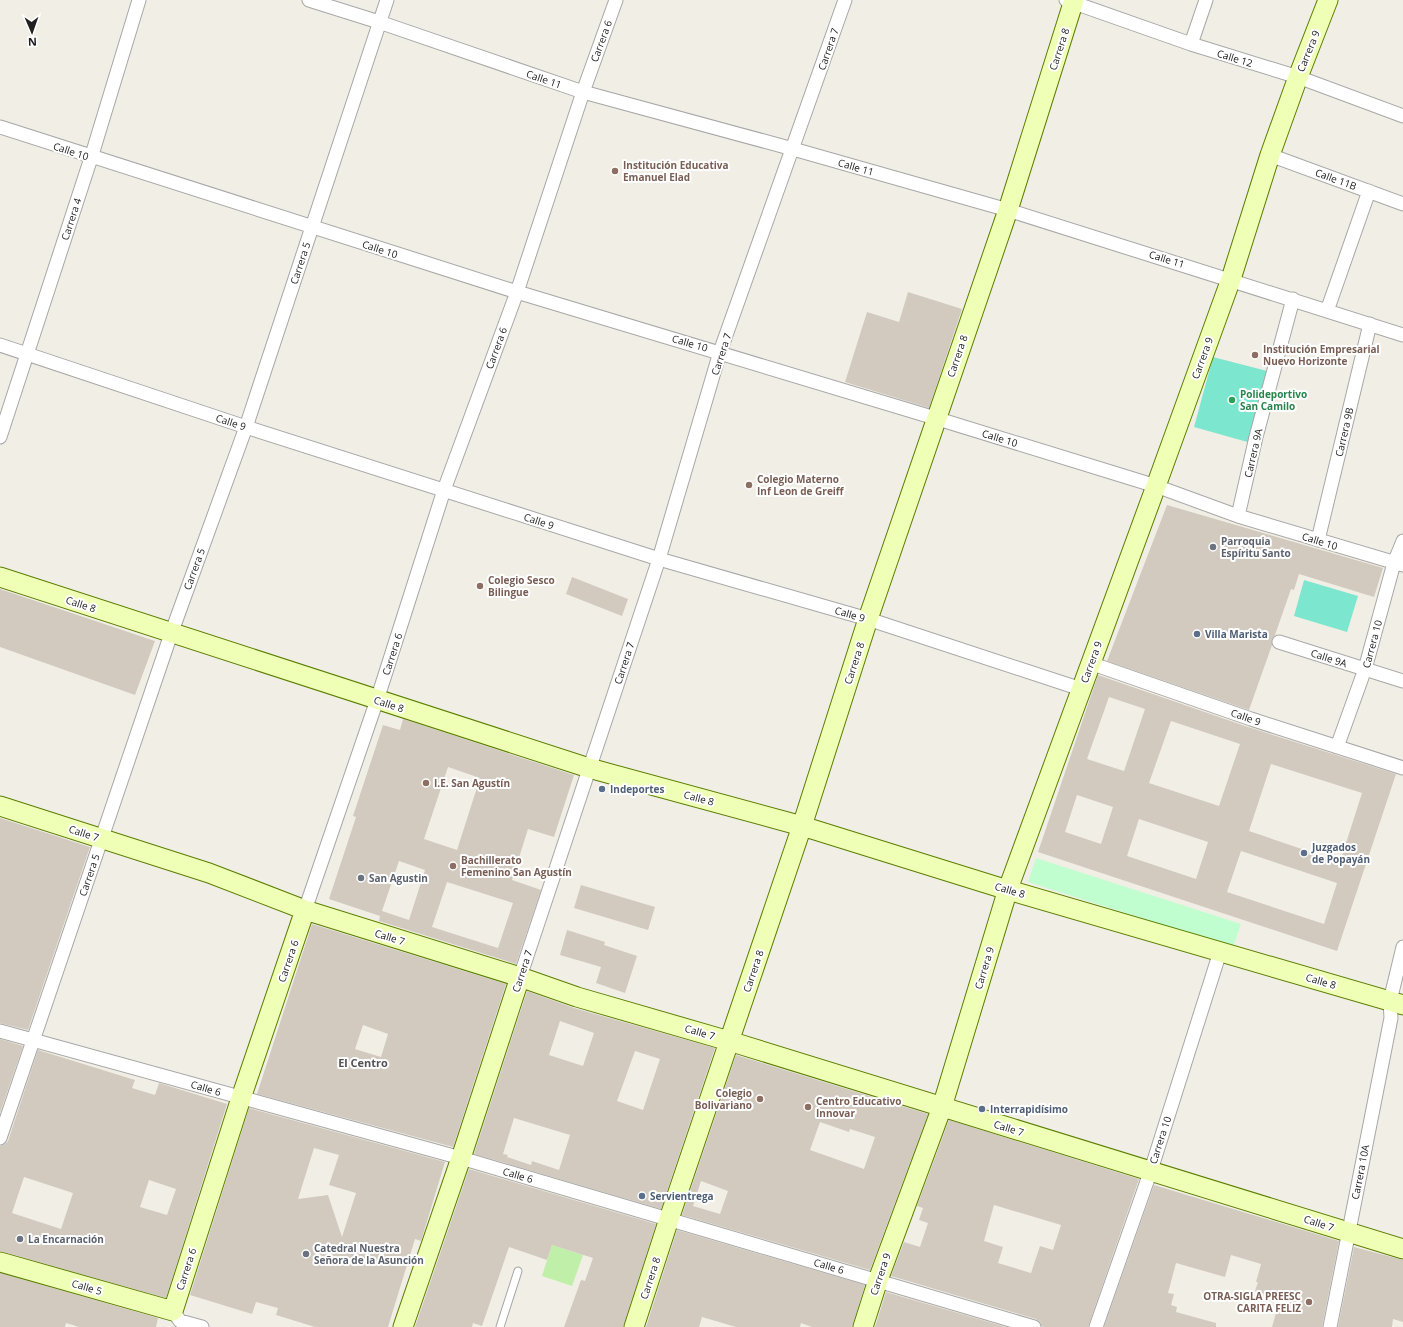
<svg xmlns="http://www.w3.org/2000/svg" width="1403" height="1327" font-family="'Open Sans',sans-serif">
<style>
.grass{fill:#bfefa8}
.park{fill:#c0fecf}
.pitch{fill:#7de6cf}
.building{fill:#d2cabe;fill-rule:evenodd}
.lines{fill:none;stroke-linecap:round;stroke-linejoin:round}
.lane-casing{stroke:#a7a7a7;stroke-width:9}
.street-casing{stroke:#a7a7a7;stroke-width:15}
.secondary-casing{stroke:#5b7e00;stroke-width:21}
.lane{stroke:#fff;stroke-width:7}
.street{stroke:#fff;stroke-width:13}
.secondary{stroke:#efffb6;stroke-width:19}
.education-dot{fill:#8d6e63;stroke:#fff;stroke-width:1.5}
.leisure-dot{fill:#2e9e5b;stroke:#fff;stroke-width:1.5}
.worship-dot{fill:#6b7280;stroke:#fff;stroke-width:1.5}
.service-dot{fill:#5c6f8a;stroke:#fff;stroke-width:1.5}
.labels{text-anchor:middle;stroke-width:4;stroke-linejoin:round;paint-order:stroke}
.street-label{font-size:10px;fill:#202020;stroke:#fff}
.education-label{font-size:10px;font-weight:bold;fill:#785e54;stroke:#fff;text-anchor:start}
.leisure-label{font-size:10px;font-weight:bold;fill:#27864d;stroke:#fff;text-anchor:start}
.worship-label{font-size:10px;font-weight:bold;fill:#5b616d;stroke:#fff;text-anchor:start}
.service-label{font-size:10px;font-weight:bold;fill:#4e5e75;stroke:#fff;text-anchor:start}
.neighbourhood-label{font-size:11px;font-weight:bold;fill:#535353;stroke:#fff}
</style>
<rect width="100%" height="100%" fill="#f1efe5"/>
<path class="grass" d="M552 1245 583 1255 572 1286 542 1276Z"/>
<path class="park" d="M1036 858 1241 924 1233 947 1028 882Z"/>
<path class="pitch" d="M1213 357 1271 372 1251 443 1194 427Z
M1304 580 1358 596 1347 632 1294 616Z"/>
<path class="building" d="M908 292 962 309 929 408 845 382 867 312 899 322Z
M1167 505 1383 568 1374 597 1299 574 1294 590 1291 589 1275 635 1272 639V645L1249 710 1107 661Z
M572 577 628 599 622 616 566 594Z
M0 589 155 641 135 695 0 647Z
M1098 675 1248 727 1396 774 1337 951 1038 852ZM1109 697 1145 709 1124 771 1087 759ZM1171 721 1240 744 1219 806 1149 783ZM1271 764 1362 793 1340 862 1249 831ZM1077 795 1113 807 1101 844 1065 832ZM1139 819 1208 842 1196 879 1127 856ZM1241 851 1337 883 1324 924 1227 892Z
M403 719 574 775 554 837 528 829 512 880 541 890 516 964 379 921 380 916 329 899 356 817 353 816 383 725 400 730ZM448 767 480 778 457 850 424 839ZM399 861 425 870 409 920 382 911ZM447 882 513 903 498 948 432 927Z
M0 818 90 847 28 1030 0 1023Z
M581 885 655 907 648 930 574 908Z
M312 924 506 984 453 1147 257 1094ZM363 1025 388 1034 381 1057 355 1049Z
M567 930 605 942 604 945 637 956 625 993 596 983 601 967 560 955Z
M527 991 574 1008 715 1048 661 1209 474 1154ZM560 1021 594 1033 583 1066 549 1055ZM635 1051 660 1059 643 1110 617 1101ZM514 1118 570 1135 559 1170 532 1161 531 1165 507 1157 508 1155 503 1154Z
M0 1039 23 1046 0 1113Z
M38 1050 135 1080 132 1088 155 1095 159 1083 227 1104 166 1298 0 1251V1146L5 1144 8 1141ZM24 1177 73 1193 61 1229 12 1213ZM149 1180 176 1189 167 1215 140 1207Z
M736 1055 928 1114 870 1270 682 1215ZM820 1122 849 1132 850 1129 875 1137 864 1169 810 1150ZM701 1181 728 1191 720 1214 693 1206Z
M249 1108 445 1162 421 1241 415 1239 388 1327H315L276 1315 278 1308 256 1302 252 1314 190 1295ZM314 1148 339 1155 329 1185 356 1193 342 1237 328 1195 298 1199Z
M949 1120 1139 1179 1088 1327H1042L1040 1322 1036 1319 891 1276 904 1242 920 1247 928 1223 919 1220 923 1208 917 1206ZM994 1205 1061 1225 1053 1250 1040 1246 1031 1273 998 1263 1003 1247 984 1241Z
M469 1169 656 1224 623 1327H564L581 1280 585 1281 593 1258 552 1245 547 1260 509 1247 482 1326 473 1323 472 1327H415Z
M1154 1185 1339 1241 1322 1327H1272L1280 1299 1255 1291 1258 1282H1256L1261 1264 1231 1255 1225 1277 1176 1263 1168 1293 1174 1294 1171 1305 1177 1307 1176 1312 1216 1323V1327H1104Z
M677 1230 865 1285 852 1327H812L801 1323 800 1327H736L702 1317 699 1327H646Z
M1354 1247 1403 1260V1322L1393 1319 1392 1327H1338Z
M0 1273 158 1318 156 1327H79L66 1323 65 1327H0Z
M886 1292 1006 1327H875Z"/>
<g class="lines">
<defs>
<path id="lane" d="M500 1327 518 1271"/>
<path id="street" d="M309 0 379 22 583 92 793 149 1008 210 1403 335
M1066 0 1191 44 1298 77 1403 116
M1191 44 1206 0
M0 127 517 292 935 418 1156 486 1238 516 1403 565
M1270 155 1403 204
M1327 311 1369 191
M0 345 246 427 659 559 868 619 1081 689
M0 437 91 158 139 0
M1238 516 1256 437 1293 299
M1318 540 1370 324
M1279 642 1403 681
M1090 663 1251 719 1403 768
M1337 747 1365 669 1394 563 1403 541
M305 910 377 700 444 490 517 292 583 92 616 0
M520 977 659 559 720 352 845 0
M0 1031 461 1158 1034 1327
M0 1138 171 634 246 427 387 0
M173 1311 180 1321 202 1327
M1096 1327 1151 1170 1220 952
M1330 1327 1391 1018 1390 1001 1403 947"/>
<path id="secondary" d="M0 577 589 768 802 826 998 887 1403 1005
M0 806 209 873 305 910 520 977 577 997 729 1041 1403 1249
M0 1262 173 1311 241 1098 305 910
M403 1327 461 1158 520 977
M634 1327 669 1219 802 826 868 619 1008 210 1074 0
M863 1327 878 1280 942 1107 1008 889 1156 486 1231 279 1270 155 1298 77 1328 0"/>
</defs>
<use href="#lane" class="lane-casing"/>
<use href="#street" class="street-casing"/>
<use href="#secondary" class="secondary-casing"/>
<use href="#lane" class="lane"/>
<use href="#street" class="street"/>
<use href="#secondary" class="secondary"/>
</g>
<g class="education-dot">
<circle cx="615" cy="171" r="4"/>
<circle cx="1255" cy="355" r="4"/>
<circle cx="749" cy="485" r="4"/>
<circle cx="480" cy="586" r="4"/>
<circle cx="426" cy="783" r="4"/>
<circle cx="453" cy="866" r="4"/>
<circle cx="760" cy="1099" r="4"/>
<circle cx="808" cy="1107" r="4"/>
<circle cx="1309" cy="1302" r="4"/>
</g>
<circle class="leisure-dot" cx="1232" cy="400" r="4"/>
<g class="worship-dot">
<circle cx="1213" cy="547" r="4"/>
<circle cx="361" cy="878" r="4"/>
<circle cx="20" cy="1239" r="4"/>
<circle cx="306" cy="1254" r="4"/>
</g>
<g class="service-dot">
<circle cx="1197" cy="634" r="4"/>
<circle cx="602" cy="789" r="4"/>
<circle cx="1304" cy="853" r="4"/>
<circle cx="982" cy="1109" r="4"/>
<circle cx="642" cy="1196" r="4"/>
</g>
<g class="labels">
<g class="street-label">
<text transform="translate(601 41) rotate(-70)" y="4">Carrera 6</text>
<text transform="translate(828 49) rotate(-71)" y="4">Carrera 7</text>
<text transform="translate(1059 49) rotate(-72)" y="4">Carrera 8</text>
<text transform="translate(1308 51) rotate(-68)" y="4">Carrera 9</text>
<text transform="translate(1235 58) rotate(17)" y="4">Calle 12</text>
<text transform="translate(544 79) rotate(19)" y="4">Calle 11</text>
<text transform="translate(71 151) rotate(18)" y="4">Calle 10</text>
<text transform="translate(856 167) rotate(16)" y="4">Calle 11</text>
<text transform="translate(1336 179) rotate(20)" y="4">Calle 11B</text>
<text transform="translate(71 219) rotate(-72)" y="4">Carrera 4</text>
<text transform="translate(380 249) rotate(18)" y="4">Calle 10</text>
<text transform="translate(1167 259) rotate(17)" y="4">Calle 11</text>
<text transform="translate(300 263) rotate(-72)" y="4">Carrera 5</text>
<text transform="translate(690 343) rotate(16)" y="4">Calle 10</text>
<text transform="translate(496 348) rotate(-70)" y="4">Carrera 6</text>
<text transform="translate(721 354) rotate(-72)" y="4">Carrera 7</text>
<text transform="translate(957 356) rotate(-71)" y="4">Carrera 8</text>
<text transform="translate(1202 358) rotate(-70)" y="4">Carrera 9</text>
<text transform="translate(231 422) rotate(18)" y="4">Calle 9</text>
<text transform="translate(1344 432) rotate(-77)" y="4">Carrera 9B</text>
<text transform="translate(1000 438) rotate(17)" y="4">Calle 10</text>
<text transform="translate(1253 453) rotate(-77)" y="4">Carrera 9A</text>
<text transform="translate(539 521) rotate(18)" y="4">Calle 9</text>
<text transform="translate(1320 541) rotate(17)" y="4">Calle 10</text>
<text transform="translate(194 569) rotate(-70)" y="4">Carrera 5</text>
<text transform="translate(81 604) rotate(18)" y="4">Calle 8</text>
<text transform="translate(850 614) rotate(16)" y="4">Calle 9</text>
<text transform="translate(1372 644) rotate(-75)" y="4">Carrera 10</text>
<text transform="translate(392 654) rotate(-72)" y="4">Carrera 6</text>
<text transform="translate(1329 658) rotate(18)" y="4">Calle 9A</text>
<text transform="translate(1091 662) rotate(-70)" y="4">Carrera 9</text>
<text transform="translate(624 663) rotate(-72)" y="4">Carrera 7</text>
<text transform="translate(854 663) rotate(-72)" y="4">Carrera 8</text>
<text transform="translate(389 704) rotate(18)" y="4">Calle 8</text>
<text transform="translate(1246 717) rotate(19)" y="4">Calle 9</text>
<text transform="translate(699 798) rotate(15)" y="4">Calle 8</text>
<text transform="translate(84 833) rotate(18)" y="4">Calle 7</text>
<text transform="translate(89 875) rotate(-71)" y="4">Carrera 5</text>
<text transform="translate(1010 890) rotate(16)" y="4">Calle 8</text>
<text transform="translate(390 937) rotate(17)" y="4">Calle 7</text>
<text transform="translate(288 961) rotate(-71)" y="4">Carrera 6</text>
<text transform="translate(984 968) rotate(-73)" y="4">Carrera 9</text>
<text transform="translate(522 971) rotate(-72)" y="4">Carrera 7</text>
<text transform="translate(753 971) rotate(-71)" y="4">Carrera 8</text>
<text transform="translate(1321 981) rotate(16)" y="4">Calle 8</text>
<text transform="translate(700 1032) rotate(16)" y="4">Calle 7</text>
<text transform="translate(206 1088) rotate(16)" y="4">Calle 6</text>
<text transform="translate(1009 1128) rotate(17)" y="4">Calle 7</text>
<text transform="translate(1160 1140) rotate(-72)" y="4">Carrera 10</text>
<text transform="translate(1360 1172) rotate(-79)" y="4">Carrera 10A</text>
<text transform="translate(518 1175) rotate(16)" y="4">Calle 6</text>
<text transform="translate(1319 1223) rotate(18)" y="4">Calle 7</text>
<text transform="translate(829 1266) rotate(16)" y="4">Calle 6</text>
<text transform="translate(186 1269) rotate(-72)" y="4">Carrera 6</text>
<text transform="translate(880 1274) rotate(-71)" y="4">Carrera 9</text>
<text transform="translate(650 1278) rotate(-72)" y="4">Carrera 8</text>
<text transform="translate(87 1287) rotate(16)" y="4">Calle 5</text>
</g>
<g class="education-label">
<text x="623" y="169">Institución Educativa<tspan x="623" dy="12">Emanuel Elad</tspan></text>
<text x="1263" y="353">Institución Empresarial<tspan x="1263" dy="12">Nuevo Horizonte</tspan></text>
<text x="757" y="483">Colegio Materno<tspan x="757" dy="12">Inf Leon de Greiff</tspan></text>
<text x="488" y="584">Colegio Sesco<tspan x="488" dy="12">Bilingue</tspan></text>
<text x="434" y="787">I.E. San Agustín</text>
<text x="461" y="864">Bachillerato<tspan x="461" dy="12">Femenino San Agustín</tspan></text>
<text x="752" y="1097" text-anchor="end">Colegio<tspan x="752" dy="12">Bolivariano</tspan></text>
<text x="816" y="1105">Centro Educativo<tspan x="816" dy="12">Innovar</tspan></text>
<text x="1301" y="1300" text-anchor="end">OTRA-SIGLA PREESC<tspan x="1301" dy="12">CARITA FELIZ</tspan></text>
</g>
<g class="leisure-label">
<text x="1240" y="398">Polideportivo<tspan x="1240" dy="12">San Camilo</tspan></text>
</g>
<g class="worship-label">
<text x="1221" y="545">Parroquia<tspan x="1221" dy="12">Espíritu Santo</tspan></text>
<text x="369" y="882">San Agustin</text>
<text x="28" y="1243">La Encarnación</text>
<text x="314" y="1252">Catedral Nuestra<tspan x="314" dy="12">Señora de la Asunción</tspan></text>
</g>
<g class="service-label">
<text x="1205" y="638">Villa Marista</text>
<text x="610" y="793">Indeportes</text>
<text x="1312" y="851">Juzgados<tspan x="1312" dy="12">de Popayán</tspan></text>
<text x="990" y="1113">Interrapidísimo</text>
<text x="650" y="1200">Servientrega</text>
</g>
<g class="neighbourhood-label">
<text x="363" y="1067">El Centro</text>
</g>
</g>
<g transform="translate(32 32) rotate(178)" stroke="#ffffff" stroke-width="3" paint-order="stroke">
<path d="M0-3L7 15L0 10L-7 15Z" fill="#202020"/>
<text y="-6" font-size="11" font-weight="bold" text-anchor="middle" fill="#202020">N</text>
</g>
</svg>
